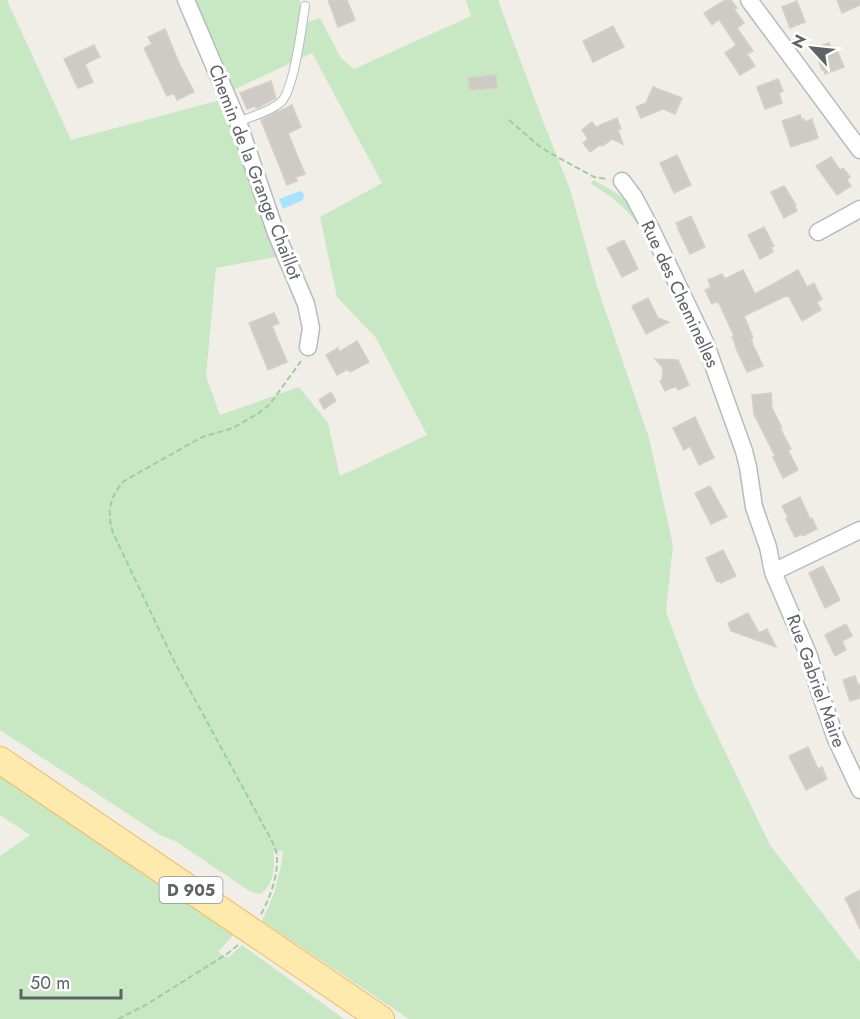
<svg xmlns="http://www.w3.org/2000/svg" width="860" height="1019" font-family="Jost,sans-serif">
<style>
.green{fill:#c8e8c4}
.water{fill:#a9e2ff}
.building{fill:#cecbc6;stroke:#d6cfc5;stroke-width:1.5}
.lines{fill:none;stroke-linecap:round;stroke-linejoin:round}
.lane-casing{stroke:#b7babe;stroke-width:10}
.street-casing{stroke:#b7babe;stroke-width:19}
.primary-casing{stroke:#f3ba5e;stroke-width:28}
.path{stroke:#9ecca6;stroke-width:2;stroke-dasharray:6 3;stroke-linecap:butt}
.lane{stroke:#fff;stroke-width:8}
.street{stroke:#fff;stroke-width:16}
.primary{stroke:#ffeaae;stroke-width:26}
.labels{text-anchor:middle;stroke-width:6;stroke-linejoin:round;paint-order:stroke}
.shield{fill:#fff;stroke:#8e9295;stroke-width:1.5}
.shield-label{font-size:16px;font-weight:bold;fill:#5e6367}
.street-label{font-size:18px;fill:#5e6367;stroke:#fff}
</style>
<rect width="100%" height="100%" fill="#f1eee7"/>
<path class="green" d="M0 0H7L71 140 224 99 281 256 216 268 206 376 220 415 299 387 328 423 340 476 427 435 376 338 337 297 320 217 382 183 312 53 229 92 192 0H300L299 25 320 18 341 58 354 69 471 16 466 0H498L541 116 570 189 597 286 649 438 673 545 666 612 695 689 770 845 860 962V1019H409L262 921 274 894 281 866 283 851 273 852C276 866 273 887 260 894L251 892 175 841 160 835 0 730Z
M593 180C608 188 626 197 635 211 640 219 643 229 646 237H645C631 211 616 199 591 184Z
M0 772 234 934 218 952 228 958 242 945 344 1019H0V856L30 835 0 815Z"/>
<path class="water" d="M300 191 304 194 303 200 283 209 279 199Z"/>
<path class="building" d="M328 0H347L355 20 338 27Z
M725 0H731L737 8 734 9 744 23 737 28 753 51 747 54 755 66 740 75 725 53 736 45 719 19 712 25 704 13Z
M837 0H860V5L842 13Z
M797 1 805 22 790 28 782 7Z
M613 26 624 47 593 62 583 41Z
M165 29 179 63 194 92 177 100 174 93 167 96 144 48 152 44 148 37Z
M829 43 832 49 836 48 844 67 825 74 824 69 822 70 814 48Z
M94 45 100 57 85 64 93 82 78 88 64 59Z
M496 75 497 88 470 90 468 78Z
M778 79 783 91 779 93 782 103 765 109 757 87Z
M271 81 276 98 258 108H256L255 106 247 109 240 93Z
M653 87 682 98 675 114 663 109 641 118 636 107 646 103Z
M292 105 301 127 288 133 305 174 296 177 297 181 287 185 261 120Z
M800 115 802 120 804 119 805 122 812 119 818 138 791 147 782 121Z
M617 118 621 129 618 130 623 144 612 139 603 146 600 145 590 152 583 143 588 139 582 130 592 122 596 127Z
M677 155 691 185 674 193 660 163Z
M831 157 840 170 843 168 850 177 847 180 851 186 837 195 816 166Z
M784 186 796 205 795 206 797 211 784 218 771 192Z
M691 216 705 247 690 254 678 229H679L676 223Z
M764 227 774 246 771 247 773 252 760 259 748 235Z
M624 240 638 269 622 277 607 248Z
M743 270 755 294 798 270 807 287 814 283 822 299 817 302 821 310 802 321 788 295 744 316 753 338 751 339 753 345 763 366 747 372 735 346 736 345 732 337 734 336 718 301 712 304 705 290 711 287 708 280 722 274 725 279Z
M648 298 658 318 669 322 646 334 632 306Z
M274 313 279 323 272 326 287 362 268 370 249 323Z
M357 341 369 362 350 372 348 369 337 375 326 355 338 348 339 352Z
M655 359 678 360 689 385 678 390 676 386 665 391 660 381 662 380 663 368Z
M331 392 336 401 324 409 319 400Z
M771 393 772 408 782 428H780L791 449 788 450 798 470 783 478 773 457 775 456 754 414 752 395Z
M695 417 714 458 699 465 690 446 684 450 673 428Z
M710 486 727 517 711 524 695 493Z
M800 497 810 519 812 518 817 529 803 536 802 534 795 537 786 519 788 518 782 506Z
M723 550 736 576 721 583 719 581 717 582 706 558Z
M823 566 840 600 825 608 809 573Z
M748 613 759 633 767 629 776 647 731 631 728 623Z
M846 624 852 636 842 641 846 650 835 656 825 635Z
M855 676 858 685 860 684V698L850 701 843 680Z
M808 747 818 769 822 767 827 779 806 790 789 756Z
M860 890V929L845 898Z"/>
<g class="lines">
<defs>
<path id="lane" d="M238 122C250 117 272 111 281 102 294 90 302 26 305 6"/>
<path id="street" d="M186 0 238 122 276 233 306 304 311 328 308 347
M749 0 860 150
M622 181 634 197 652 231 705 342 744 451 748 467 754 507 768 547 773 572 809 656 819 690 836 739 860 790
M818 232 860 209
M773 572 860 530"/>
<path id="primary" d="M0 760 381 1019"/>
</defs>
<use href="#lane" class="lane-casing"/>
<use href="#street" class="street-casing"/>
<use href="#primary" class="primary-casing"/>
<path class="path" d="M509 120 538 145 550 153 594 177 607 179
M261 914C270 898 278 876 277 857 277 853 275 848 273 843L174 661 113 533C107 513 109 497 124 481L202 437 233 428 259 413 270 404 301 361
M118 1019 144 1006 227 954 238 945"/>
<use href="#lane" class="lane"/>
<use href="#street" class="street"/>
<use href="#primary" class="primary"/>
</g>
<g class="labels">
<rect class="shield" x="159.5" y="877" width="63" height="26" rx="4.5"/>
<g class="shield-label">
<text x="191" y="896">D 905</text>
</g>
<g class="street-label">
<text transform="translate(255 172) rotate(69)" y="6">Chemin de la Grange Chaillot</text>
<text transform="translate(680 294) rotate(65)" y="6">Rue des Cheminelles</text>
<text transform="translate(816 681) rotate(70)" y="6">Rue Gabriel Maire</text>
</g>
</g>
<g transform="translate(812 48) rotate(297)" stroke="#ffffff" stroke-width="4.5" paint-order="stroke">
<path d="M0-4.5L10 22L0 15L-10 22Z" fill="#5e6367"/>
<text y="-9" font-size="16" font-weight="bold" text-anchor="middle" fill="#5e6367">N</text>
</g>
<path d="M21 989v9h100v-9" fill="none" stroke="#5e6367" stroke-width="3"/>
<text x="30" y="989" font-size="18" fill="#5e6367" stroke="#ffffff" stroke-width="4.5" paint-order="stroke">50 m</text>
</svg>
